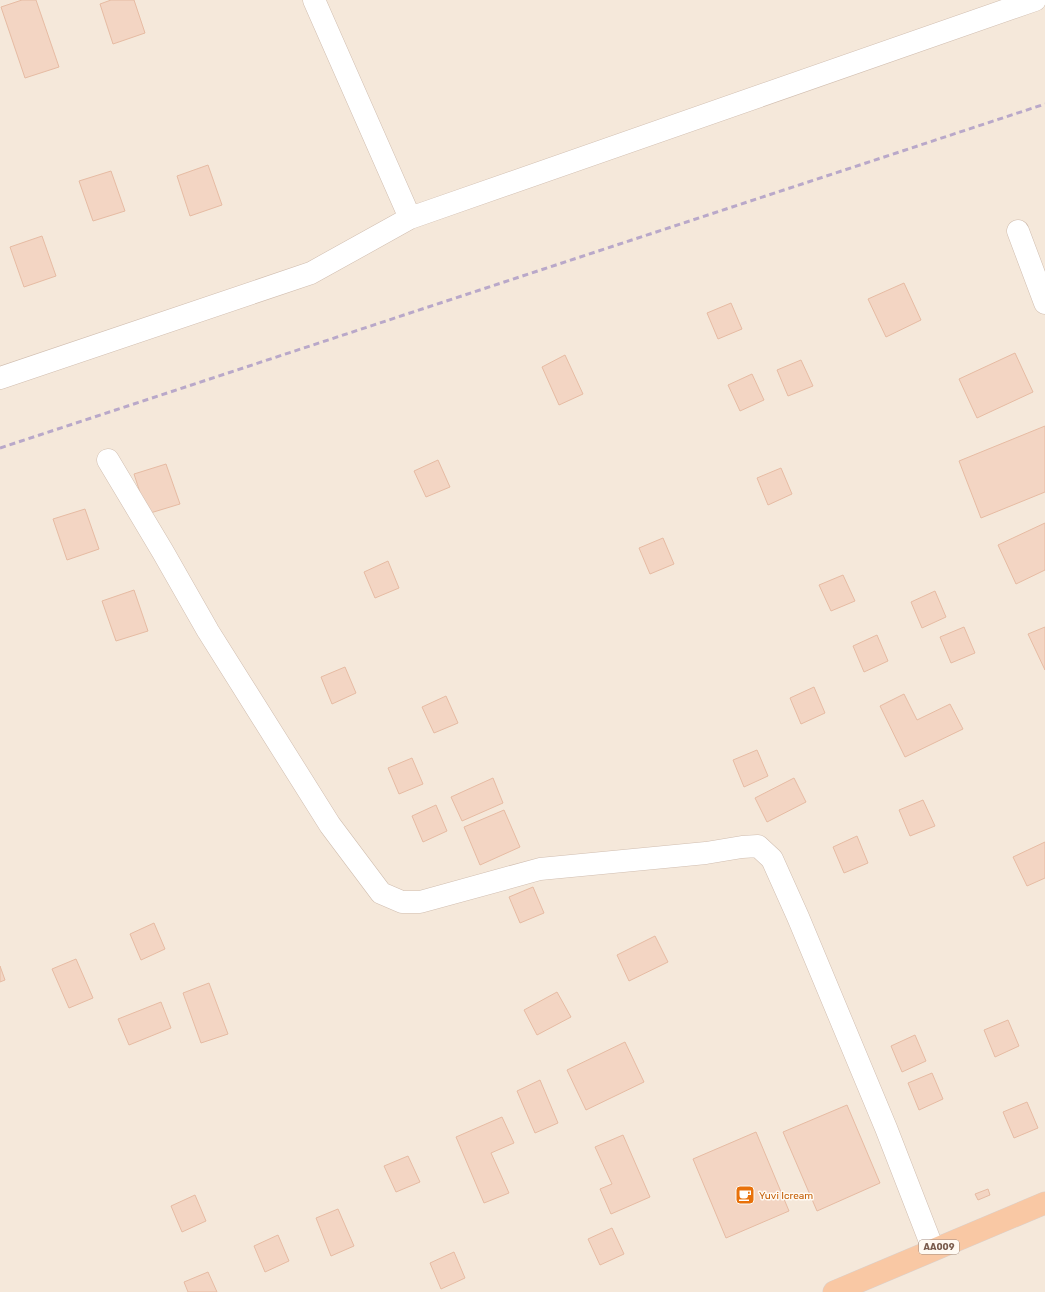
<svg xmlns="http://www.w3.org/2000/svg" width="1045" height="1292" font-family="Rubik,sans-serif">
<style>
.residential{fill:#f5e8da}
.building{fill:#f3d5c3;stroke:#e6bba3}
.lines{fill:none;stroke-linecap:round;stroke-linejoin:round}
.minor-casing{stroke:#d1beb0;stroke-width:23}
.trunk-casing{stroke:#dad1cd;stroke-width:23}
.minor{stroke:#fff;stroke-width:22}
.trunk{stroke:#f9c8a4;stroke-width:22}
.rail{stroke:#b9a8c9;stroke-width:3;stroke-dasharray:6 4;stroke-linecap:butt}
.labels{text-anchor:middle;stroke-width:3;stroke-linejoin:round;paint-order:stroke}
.shield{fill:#fffaf3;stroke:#a28b7f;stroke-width:1}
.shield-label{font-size:9px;font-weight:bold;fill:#7a5c4d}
.food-label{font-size:10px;fill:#c56008;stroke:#fffaf3;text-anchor:start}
</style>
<rect width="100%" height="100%" fill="#fdf6ec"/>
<path class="residential" d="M0 0H1045V1292H0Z"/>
<path class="building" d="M22 0H36L59 67 25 78 1 7Z
M111 0H134L145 33 113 44 100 4Z
M208 165 222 205 190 216 177 176Z
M111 171 125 211 93 221 79 181Z
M42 236 56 276 24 287 10 247Z
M904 283 921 320 886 337 868 299Z
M731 303 742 329 718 339 707 313Z
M1015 353 1033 392 977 418 959 379Z
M565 355 583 394 559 405 542 367Z
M801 360 813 386 788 396 777 370Z
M752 374 764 400 740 411 728 385Z
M1045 426V492L981 518 959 461Z
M438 460 450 487 426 497 414 471Z
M166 464 180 504 147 514 134 474Z
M781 468 792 494 768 505 757 478Z
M85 509 99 549 67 560 53 519Z
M1045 523V570L1016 584 998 545Z
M663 538 674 564 650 574 639 548Z
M388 561 399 588 375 598 364 572Z
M843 575 855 601 831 611 819 585Z
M134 590 148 631 116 641 102 601Z
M935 591 946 617 922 628 911 602Z
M964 627 975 653 951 663 940 637Z
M1045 627V670L1028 634Z
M877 635 888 661 864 672 853 646Z
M345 667 356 693 332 704 321 677Z
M814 687 825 713 801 724 790 698Z
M904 694 917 720 950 704 963 729 905 757 880 706Z
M446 696 458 723 434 733 422 707Z
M757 750 768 776 744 787 733 760Z
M412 758 423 784 399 794 388 768Z
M493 778 503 803 462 821 451 797Z
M794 778 806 802 767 822 755 798Z
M923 800 935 826 910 836 899 810Z
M436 805 447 831 423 842 412 816Z
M504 810 520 847 480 865 464 827Z
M857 836 868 863 844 873 833 847Z
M1045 842V878L1027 886 1013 857Z
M533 887 544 913 520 923 509 897Z
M154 923 165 949 141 960 130 934Z
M655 936 668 962 629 981 617 955Z
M76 959 93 998 69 1008 52 969Z
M0 966 5 980 0 982Z
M209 983 228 1034 201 1043 183 993Z
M557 992 571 1017 537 1035 524 1010Z
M161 1002 171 1028 129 1045 118 1019Z
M1008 1020 1019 1046 995 1057 984 1030Z
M915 1035 926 1061 902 1072 891 1046Z
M625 1042 644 1082 586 1110 567 1070Z
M932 1073 943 1099 919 1110 908 1083Z
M540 1080 558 1123 535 1133 517 1091Z
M1027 1102 1038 1128 1014 1138 1003 1112Z
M847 1105 880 1183 817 1211 783 1132Z
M502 1117 514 1143 491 1153 509 1193 484 1203 456 1137Z
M756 1132 789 1211 726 1238 693 1159Z
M623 1135 650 1197 611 1214 600 1189 612 1184 595 1147Z
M408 1156 420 1182 396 1192 384 1166Z
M988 1189 990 1195 978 1200 975 1194Z
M195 1195 206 1221 182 1232 171 1206Z
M338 1209 354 1246 331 1256 316 1218Z
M612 1228 624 1254 600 1265 588 1239Z
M278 1235 289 1261 265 1272 254 1246Z
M454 1252 465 1278 441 1289 430 1263Z
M208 1272 217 1292H188L184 1282Z"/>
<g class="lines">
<defs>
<path id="minor" d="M314 0 410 218
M1018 231 1045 303
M0 378 311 273 410 218 1035 0
M108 460 163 552 208 631 330 825 381 893 402 902H420L540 869 706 853 742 847 758 846 772 859 798 917 886 1128 933 1249"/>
<path id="trunk" d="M834 1292 1045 1203"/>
</defs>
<use href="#minor" class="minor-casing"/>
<use href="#trunk" class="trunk-casing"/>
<use href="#minor" class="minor"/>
<use href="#trunk" class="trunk"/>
<path class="rail" d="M0 448 1045 104"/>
</g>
<defs>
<symbol id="cafe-square" viewBox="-11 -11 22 22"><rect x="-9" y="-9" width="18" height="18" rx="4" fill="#e8710a" stroke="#fffaf3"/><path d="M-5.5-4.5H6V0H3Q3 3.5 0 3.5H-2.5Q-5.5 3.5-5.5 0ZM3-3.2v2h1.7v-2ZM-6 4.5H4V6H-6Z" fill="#fff"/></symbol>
</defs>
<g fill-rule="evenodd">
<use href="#cafe-square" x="734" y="1184" width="22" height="22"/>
</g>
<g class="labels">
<rect class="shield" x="919" y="1240" width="40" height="14" rx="3"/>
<g class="shield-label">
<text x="939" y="1250">AA009</text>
</g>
<g class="food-label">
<text x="759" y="1199">Yuvi Icream</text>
</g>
</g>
</svg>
